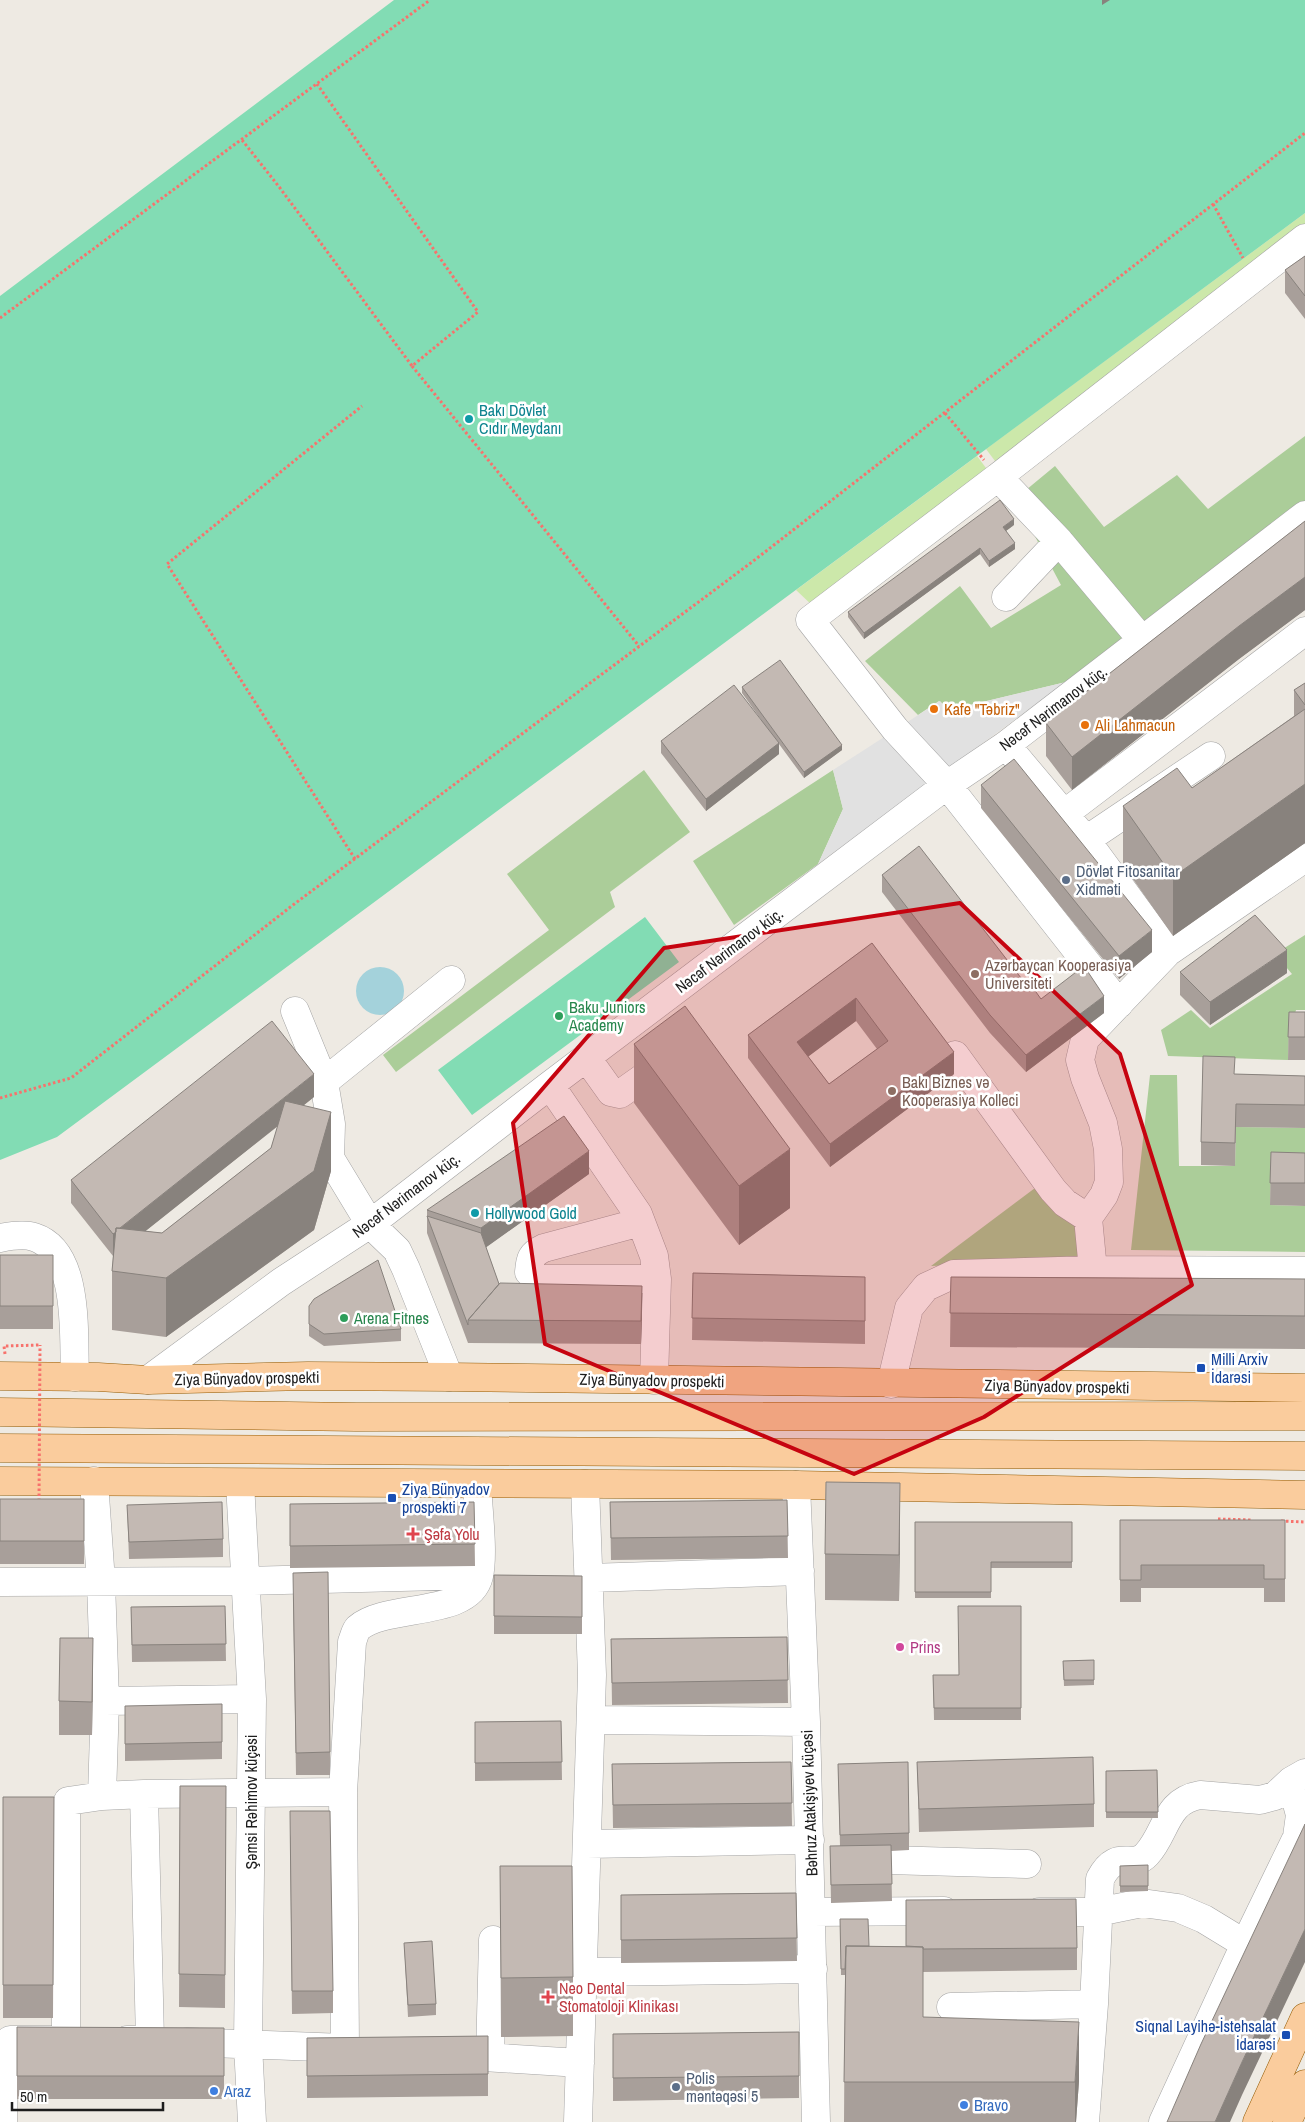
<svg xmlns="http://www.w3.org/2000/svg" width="1305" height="2122" font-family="'Archivo Narrow',sans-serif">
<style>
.grass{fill:#cce8aa}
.forest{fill:#abcd99}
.pitch{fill:#82dcb4}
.parking{fill:#e1e1e1}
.water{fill:#a4d2db}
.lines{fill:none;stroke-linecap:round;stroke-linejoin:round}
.minor-casing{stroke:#a4a4a4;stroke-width:29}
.major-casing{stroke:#945b03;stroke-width:29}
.path{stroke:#f7726c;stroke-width:3;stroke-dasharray:2.5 2.5;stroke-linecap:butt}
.minor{stroke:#fff;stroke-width:28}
.major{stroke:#facc9d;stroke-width:28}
.path-bridge{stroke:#f7726c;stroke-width:3;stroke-dasharray:2.5 2.5;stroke-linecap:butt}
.wall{fill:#a89f9a;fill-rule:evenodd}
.shaded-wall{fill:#88827d}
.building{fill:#c3b9b3;stroke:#88827d;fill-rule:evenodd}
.marked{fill:#c60410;fill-opacity:0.2;stroke:#c60410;stroke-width:4;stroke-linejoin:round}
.culture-dot{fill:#0f9aa8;stroke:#fff;stroke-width:2}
.food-dot{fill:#e8710a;stroke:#fff;stroke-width:2}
.service-dot{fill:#5c6f8a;stroke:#fff;stroke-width:2}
.education-dot{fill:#8d6e63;stroke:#fff;stroke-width:2}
.leisure-dot{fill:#2e9e5b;stroke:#fff;stroke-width:2}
.transit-dot{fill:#1a4fb4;stroke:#fff;stroke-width:2}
.health-dot{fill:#e0444e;stroke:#fff;stroke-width:2}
.hotel-dot{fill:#d1479c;stroke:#fff;stroke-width:2}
.shop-dot{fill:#3f7fe0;stroke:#fff;stroke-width:2}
.labels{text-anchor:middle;stroke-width:5;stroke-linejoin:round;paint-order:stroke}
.culture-label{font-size:16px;fill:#0d838f;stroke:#fff;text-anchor:start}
.street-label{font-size:16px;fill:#1d1d1d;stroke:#fff}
.food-label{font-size:16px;fill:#c56008;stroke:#fff;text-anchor:start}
.service-label{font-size:16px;fill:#4e5e75;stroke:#fff;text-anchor:start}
.education-label{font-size:16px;fill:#785e54;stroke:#fff;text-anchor:start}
.leisure-label{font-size:16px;fill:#27864d;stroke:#fff;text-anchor:start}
.transit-label{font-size:16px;fill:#164399;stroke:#fff;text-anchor:start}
.health-label{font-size:16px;fill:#be3a42;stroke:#fff;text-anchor:start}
.hotel-label{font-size:16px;fill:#b23c85;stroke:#fff;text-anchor:start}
.shop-label{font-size:16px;fill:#366cbe;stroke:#fff;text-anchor:start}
</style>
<rect width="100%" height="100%" fill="#eeeae3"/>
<path class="grass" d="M1305 213V232L998 465 986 449Z
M977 456 989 472 815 608 796 590Z"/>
<path class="forest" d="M1305 436V502L1066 682 949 710 939 701 918 715 865 661 960 586 991 628 1061 585 1015 499 1055 466 1104 527 1177 475 1208 509Z
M644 770 690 832 610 892 615 907 396 1072 383 1055 549 930 507 874Z
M833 770 843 809 818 864 734 925 693 861Z
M1305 935V1010H1296L1289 1035 1288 1060 1168 1056 1161 1030 1191 1010 1210 1028 1292 974 1275 954Z
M1150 1075H1177L1179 1166H1235L1236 1127 1305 1128V1176L1271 1175 1270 1205 1305 1206V1252L1131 1250Z
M1035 1188 1084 1231 1078 1259 931 1266Z"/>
<path class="pitch" d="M394 0H1305V213L57 1137 0 1160V296Z
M645 917 679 962 472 1115 438 1070Z"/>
<path class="parking" d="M1066 682 818 864 843 809 833 770 940 701 949 710Z"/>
<path class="water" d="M356 991a24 24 0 1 1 48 0a24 24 0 1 1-48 0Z"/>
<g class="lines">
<defs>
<path id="minor" d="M998 477 810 620 895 729 947 785 1119 1004
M1006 597 1059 541
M1142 640 1059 541 998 477 1305 238
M1006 745 1086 840 1168 952
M1064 814 1305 631
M1086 840 1211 756
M295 1011 324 1082 331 1124 330 1158
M955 1055 1053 1190 1065 1203 1088 1218
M586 1057 611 1092 620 1094 664 1063
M324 1082 451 980
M550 1085 638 1214 654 1256 657 1279 654 1380
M297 1150 318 1151 330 1158 370 1224 397 1250 406 1269 449 1377
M641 1222 544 1248C531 1254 530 1259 529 1272L536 1279H657
M0 1238C10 1236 25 1234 34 1237 81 1252 73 1337 75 1377
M1093 1270 1088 1218 1104 1195 1109 1182 1108 1149 1103 1123 1085 1078 1080 1060 1085 1039 1168 952 1305 858
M148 1380 281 1282 370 1224 550 1085 947 785 1006 745 1305 515
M891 1384 909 1308 926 1287 954 1274 1093 1270 1305 1271
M94 1481 101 1582 105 1701 102 1796
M240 1483 252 1699 248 2045 252 2122
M796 1485 806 1722 816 2122
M589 1578 800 1571
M0 1582 247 1581 479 1575
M105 1701 252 1699
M592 1720 806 1722
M587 1844 810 1840
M853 1859 1027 1864
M812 1912 944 1911
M1039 1912H1098L1142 1903 1178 1908 1204 1919 1245 1944
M583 1972 813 1969
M951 2007 1094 2004
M66 2040V1806L68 1801 102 1796 144 1794
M127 2040H150L144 1794 343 1792
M187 2042 344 2048
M345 2048 343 1792 352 1642C354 1637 355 1631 358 1628 387 1603 469 1618 479 1576 484 1554 478 1507 477 1484
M452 2055 580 2063
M490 2057 493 1940
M3 2122 4 2049 6 2043 10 2040H54
M578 2122 592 1675 585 1484
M1085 2122 1094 2004 1100 1879C1117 1846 1132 1871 1147 1854 1167 1832 1165 1801 1200 1795L1260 1800 1275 1796 1291 1781 1305 1773
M1163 2122 1245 1944 1297 1837 1300 1815 1291 1781"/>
<path id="major" d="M0 1376 98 1377 148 1380 308 1376 449 1377 1305 1388
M0 1412 356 1417 1305 1416
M0 1448 1305 1456
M0 1481 796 1485 1305 1495
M1257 2122 1305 2017
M1287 2122 1305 2084"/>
</defs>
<use href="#minor" class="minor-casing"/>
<use href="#major" class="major-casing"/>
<path class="path" d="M242 140 280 188 412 366 478 312 317 84
M1213 204 1243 258
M0 318 430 0
M412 366 639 646
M945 413 984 460
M355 859 167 564 362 406
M0 1098 71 1078 293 905 752 562 1305 133
M5 1354 4 1346 40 1345
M1218 1519 1252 1520
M1281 1521 1305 1522"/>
<use href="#minor" class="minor"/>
<use href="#major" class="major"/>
<path class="path-bridge" d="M39 1501 40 1345"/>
</g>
<path class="wall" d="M1305 256V319L1285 293V270Z
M1305 521V610L1239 659 1072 790 1046 756V723Z
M1014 525 1006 531 1015 549 989 567 980 554 864 639 848 617V612Z
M1305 683V843L1173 936 1123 865V806L1192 788 1294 716V690Z
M742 687 842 750 804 778 779 744V754L706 811 661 753V741L762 721 742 693Z
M981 785 1152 952 1119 979 981 808Z
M882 875 1028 987 1041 999 1104 1013 1026 1072 990 1033 882 892Z
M872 943 954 1074 830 1167 748 1058V1035ZM856 1021 877 1049 829 1084 808 1056Z
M1180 972 1287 973 1210 1025 1180 995Z
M1289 1012H1305V1060H1288Z
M634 1044 790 1208 739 1245 634 1103Z
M1235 1074 1305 1076V1128L1236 1127 1235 1166 1201 1165V1142Z
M314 1097 304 1105 331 1171 314 1230 166 1337 112 1330V1271L113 1256 71 1203V1180ZM278 1126 271 1148 162 1233 145 1231Z
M1271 1152 1305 1153V1206L1270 1205Z
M589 1174 486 1247 499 1284 642 1309 641 1344 468 1343 427 1233V1210Z
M0 1255H53V1329H0Z
M693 1273 865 1277V1344L692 1340Z
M951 1277 1305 1279V1349L950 1347Z
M309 1306 401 1329V1341L324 1346 309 1336Z
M0 1499H84V1564H0Z
M787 1500 788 1558 611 1560 610 1502Z
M474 1502 475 1566 290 1568V1504Z
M127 1505 223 1539V1557L129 1559Z
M1120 1520H1285V1602H1264V1588H1141V1602H1120Z
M915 1522H1072V1568H991V1598H915Z
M900 1529 899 1601 825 1600V1554Z
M494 1575 582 1576V1634H494Z
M293 1595 330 1752V1775H296Z
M225 1606 226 1661 132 1662 131 1607Z
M1021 1606V1720H934L933 1675H959Z
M787 1637 788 1703 612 1705 611 1639Z
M1094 1660V1685L1064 1686 1063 1661Z
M93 1671 92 1735H59V1701Z
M125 1706 222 1742V1759L125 1761Z
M561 1721 562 1780 475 1781V1722Z
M791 1762 792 1826 613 1828 612 1764Z
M917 1762 1094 1804V1827L919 1832Z
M838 1764 909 1833V1850L891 1851 892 1901 831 1903 830 1846H840Z
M1157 1770 1158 1818H1106V1771Z
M180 1786H226L225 2008 179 2007Z
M3 1797H54L53 2018H3Z
M290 1834 333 1991V2013L292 2014Z
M1148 1865V1891L1120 1892V1866Z
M500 1866 573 1977V2036L501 2037Z
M796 1893 797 1961 621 1963V1895Z
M840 1919 869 1946 1077 1948V1970L923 1972V2017L1079 2081 1076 2122H844L845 1975H841Z
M404 1943 436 2004V2015L408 2017Z
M17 2027 224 2028V2099H17Z
M799 2032V2098L613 2101V2034Z
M488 2036V2096L307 2098V2038Z"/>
<path class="shaded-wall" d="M1102 0H1110L1102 5Z
M1014 519V525L1003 533V527Z
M1015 543V549L989 567V561Z
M980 548V554L864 639V633Z
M1305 577V610L1239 659 1072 790V757L1239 626Z
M779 743V754L706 811V799Z
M842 745V750L804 778V772Z
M1305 784V843L1173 936V877Z
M1152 930V952L1119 979V956Z
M1287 950V973L1210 1025V1002Z
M1104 996V1013L1026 1072V1055Z
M856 998V1021L797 1065V1042Z
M954 1052V1074L830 1167V1144Z
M314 1074V1097L113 1257V1234Z
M331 1112V1171L314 1230 166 1337V1278Z
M790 1149V1208L739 1245V1186Z
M589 1151V1174L481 1251V1228Z
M642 1286V1309L641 1344V1321Z
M900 1483V1529L899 1601V1555Z
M93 1638V1671L92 1735V1702Z
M1305 1929V1962L1242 2095 1230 2122H1215L1242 2062Z
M1079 2022V2081L1076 2122H1075V2082Z"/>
<path class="building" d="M1305 256V296L1285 270Z
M1000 500 1014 519 1003 527 1015 543 989 561 980 548 864 633 848 612Z
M1305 521V577L1239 626 1072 757 1046 723Z
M780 660 842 745 804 772 742 687Z
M1305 683V705L1294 690Z
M734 685 779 743 706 799 661 741Z
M1305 709V784L1173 877 1123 806 1177 768 1192 788Z
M1014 759 1152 930 1119 956 981 785Z
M919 846 1028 987 1031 985 1041 999 1084 966 1104 996 1026 1055 990 1015 882 875Z
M1255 915 1287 950 1210 1002 1180 972Z
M872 943 954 1052 830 1144 748 1035ZM856 998 888 1041 829 1084 797 1042Z
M685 1006 790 1149 739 1186 634 1044Z
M1289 1012H1305V1037H1288Z
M272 1021 314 1074 120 1228H116V1232L113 1234 71 1180Z
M1203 1056 1235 1057 1234 1074 1305 1076V1105L1236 1104 1235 1143 1201 1142Z
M285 1101 331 1112 314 1171 166 1278 112 1271 116 1228 162 1233 271 1148Z
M564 1116 589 1151 481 1228 427 1210Z
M1271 1152 1305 1153V1183H1270Z
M427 1216 481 1233 499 1284 468 1320V1325Z
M0 1255H53V1306H0Z
M378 1260 401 1329 324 1334 309 1324V1306L314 1299Z
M693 1273 865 1277V1321L692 1318Z
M951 1277 1305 1279V1316L950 1313Z
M500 1283 642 1286 641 1321 468 1320Z
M826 1482 900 1483 899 1555 825 1554Z
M0 1499H84V1541H0Z
M787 1500 788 1536 611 1538 610 1502Z
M222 1502 223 1539 129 1542 127 1505Z
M474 1502 475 1544 290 1546V1504Z
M1120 1520H1285V1579H1264V1565H1141V1580H1120Z
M915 1522H1072V1562H991V1592H915Z
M328 1572 330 1752 296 1753 293 1573Z
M494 1575 582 1576V1617L494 1616Z
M225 1606 226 1644 132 1645 131 1607Z
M958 1606H1021V1708H934L933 1675H959Z
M787 1637 788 1680 612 1683 611 1639Z
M60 1638H93L92 1702 59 1701Z
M1094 1660V1680H1064L1063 1661Z
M222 1704V1742L125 1744V1706Z
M561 1721 562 1762 475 1763V1722Z
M1093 1757 1094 1804 919 1809 917 1762Z
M791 1762 792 1803 613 1805 612 1764Z
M908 1762 909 1833 840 1835 838 1764Z
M1157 1770 1158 1812H1106V1771Z
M180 1786H226L225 1975 179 1974Z
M3 1797H54L53 1985H3Z
M290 1811H330L333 1991H292Z
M1305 1824V1929L1242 2062 1215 2122H1167L1201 2044Z
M891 1845 892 1884 831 1885 830 1846Z
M1148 1865V1886H1120V1866Z
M500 1866H572L573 1977 501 1978Z
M796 1893 797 1938 621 1940V1895Z
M1076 1899 1077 1948 923 1949V1947L906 1946V1900Z
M840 1919H868L869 1946H846L845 1969H841Z
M432 1941 436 2004 408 2005 404 1943Z
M846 1946 923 1947V2017L1079 2022 1075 2082H844Z
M17 2027 224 2028V2076H17Z
M799 2032V2076L613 2078V2034Z
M488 2036V2074L307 2076V2038Z"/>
<path class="marked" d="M960 903 1120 1054 1192 1285 984 1417 854 1474 545 1344 513 1123 664 948Z"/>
<g class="culture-dot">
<circle cx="469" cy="419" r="5"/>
<circle cx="475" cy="1213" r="5"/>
</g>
<g class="food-dot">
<circle cx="934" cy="709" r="5"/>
<circle cx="1085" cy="725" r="5"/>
</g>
<g class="service-dot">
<circle cx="1066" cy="880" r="5"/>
<circle cx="676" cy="2087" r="5"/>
</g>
<g class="education-dot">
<circle cx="975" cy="974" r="5"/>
<circle cx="892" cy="1091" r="5"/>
</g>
<g class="leisure-dot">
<circle cx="559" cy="1016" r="5"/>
<circle cx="344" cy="1318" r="5"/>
</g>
<g class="transit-dot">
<rect x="1196" y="1363" width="10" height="10" rx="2.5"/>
<rect x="387" y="1493" width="10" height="10" rx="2.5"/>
<rect x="1281" y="2030" width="10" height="10" rx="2.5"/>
</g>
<g class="health-dot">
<path d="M410.5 1526.5h5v5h5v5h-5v5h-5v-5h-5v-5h5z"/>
<path d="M545.5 1989.5h5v5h5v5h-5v5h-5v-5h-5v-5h5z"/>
</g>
<circle class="hotel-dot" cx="900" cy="1647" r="5"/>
<g class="shop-dot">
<circle cx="214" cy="2091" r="5"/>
<circle cx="964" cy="2105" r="5"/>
</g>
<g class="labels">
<g class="culture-label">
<text x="479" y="416">Bakı Dövlət<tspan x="479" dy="18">Cıdır Meydanı</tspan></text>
<text x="485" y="1219">Hollywood Gold</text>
</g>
<g class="street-label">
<text transform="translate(1053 708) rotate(-37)" y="6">Nəcəf Nərimanov küç.</text>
<text transform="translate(729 950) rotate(-37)" y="6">Nəcəf Nərimanov küç.</text>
<text transform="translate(406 1195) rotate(-37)" y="6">Nəcəf Nərimanov küç.</text>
<text transform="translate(247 1378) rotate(-1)" y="6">Ziya Bünyadov prospekti</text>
<text transform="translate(652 1380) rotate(1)" y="6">Ziya Bünyadov prospekti</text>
<text transform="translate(1057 1386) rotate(1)" y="6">Ziya Bünyadov prospekti</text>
<text transform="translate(251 1802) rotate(-90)" y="6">Şəmsi Rəhimov küçəsi</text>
<text transform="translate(809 1803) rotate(-92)" y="6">Bəhruz Atakişiyev küçəsi</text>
</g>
<g class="food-label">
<text x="944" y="715">Kafe "Təbriz"</text>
<text x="1095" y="731">Ali Lahmacun</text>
</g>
<g class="service-label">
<text x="1076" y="877">Dövlət Fitosanitar<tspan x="1076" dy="18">Xidməti</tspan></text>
<text x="686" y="2084">Polis<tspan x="686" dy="18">məntəqəsi 5</tspan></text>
</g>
<g class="education-label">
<text x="985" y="971">Azərbaycan Kooperasiya<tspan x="985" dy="18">Universiteti</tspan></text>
<text x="902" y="1088">Bakı Biznes və<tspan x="902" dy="18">Kooperasiya Kolleci</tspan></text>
</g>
<g class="leisure-label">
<text x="569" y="1013">Baku Juniors<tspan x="569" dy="18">Academy</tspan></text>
<text x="354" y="1324">Arena Fitnes</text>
</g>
<g class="transit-label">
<text x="1211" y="1365">Milli Arxiv<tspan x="1211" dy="18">İdarəsi</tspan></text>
<text x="402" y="1495">Ziya Bünyadov<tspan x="402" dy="18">prospekti 7</tspan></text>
<text x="1276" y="2032" text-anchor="end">Siqnal Layihə-İstehsalat<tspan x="1276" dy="18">İdarəsi</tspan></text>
</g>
<g class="health-label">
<text x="424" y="1540">Şəfa Yolu</text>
<text x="559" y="1994">Neo Dental<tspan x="559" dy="18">Stomatoloji Klinikası</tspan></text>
</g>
<g class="hotel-label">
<text x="910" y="1653">Prins</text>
</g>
<g class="shop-label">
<text x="224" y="2097">Araz</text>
<text x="974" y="2111">Bravo</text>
</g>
</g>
<path d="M12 2102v8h151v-8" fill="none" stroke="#1d1d1d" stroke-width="2.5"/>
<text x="20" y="2102" font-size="15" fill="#1d1d1d" stroke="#ffffff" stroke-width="4" paint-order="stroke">50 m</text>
</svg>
